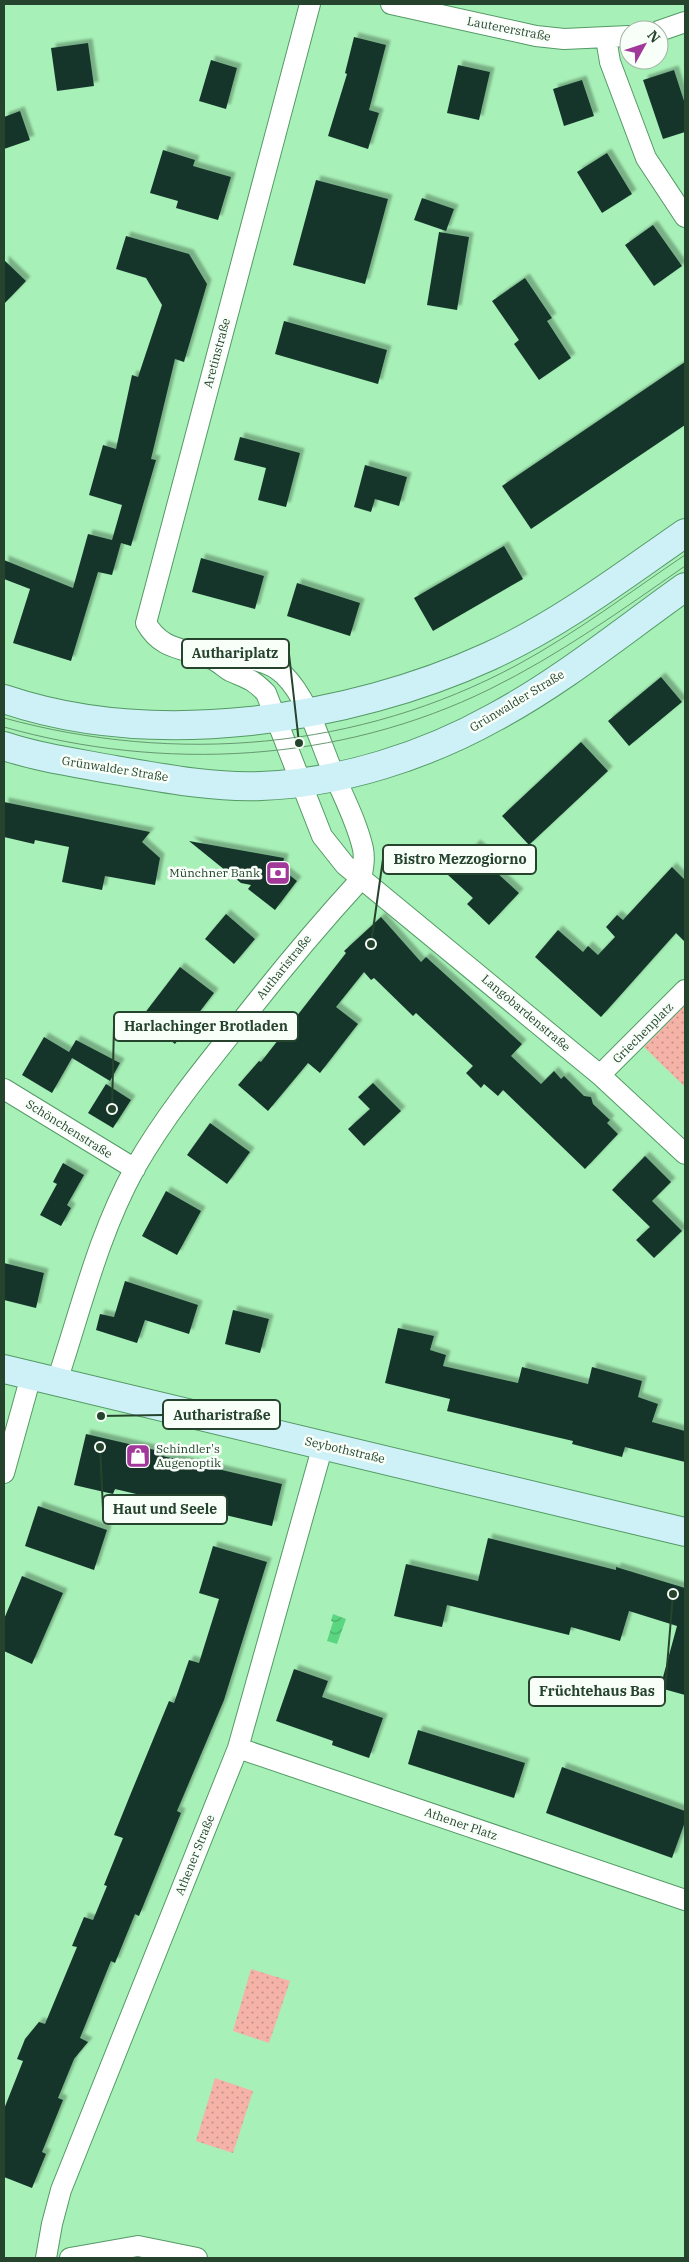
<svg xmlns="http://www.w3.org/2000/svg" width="689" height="2262" font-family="'IBM Plex Serif',serif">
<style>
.park{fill:url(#park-dots)}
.water{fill:url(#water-waves)}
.building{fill:#15362c;filter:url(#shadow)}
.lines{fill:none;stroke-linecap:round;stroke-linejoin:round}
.street-casing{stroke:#549a66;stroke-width:22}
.secondary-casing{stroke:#549a66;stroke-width:30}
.street{stroke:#fff;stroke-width:20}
.secondary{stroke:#cef1f7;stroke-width:28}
.tram{stroke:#669971;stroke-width:1}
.labels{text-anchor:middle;stroke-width:5;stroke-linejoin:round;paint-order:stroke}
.street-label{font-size:12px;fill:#26442d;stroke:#f8fff9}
.poi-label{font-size:12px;fill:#26442d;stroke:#f8fff9;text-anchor:end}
.leader{fill:none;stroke:#26442d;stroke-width:2}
.callout-dot{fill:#26442d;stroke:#f8fff9;stroke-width:2}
.callout{fill:#f8fff9;stroke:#26442d;stroke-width:2}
.callout-label{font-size:14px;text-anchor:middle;font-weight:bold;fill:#26442d}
</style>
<defs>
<pattern id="park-dots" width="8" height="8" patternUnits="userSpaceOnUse" patternTransform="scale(1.25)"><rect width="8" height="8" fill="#f5b2a6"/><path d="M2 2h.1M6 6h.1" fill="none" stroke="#c69288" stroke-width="1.8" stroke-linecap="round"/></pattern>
<pattern id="water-waves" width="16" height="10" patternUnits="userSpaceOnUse" patternTransform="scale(1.25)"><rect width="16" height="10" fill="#5bd680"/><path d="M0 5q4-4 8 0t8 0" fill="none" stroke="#4baf69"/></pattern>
<filter id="shadow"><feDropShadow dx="4.5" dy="-4.5" stdDeviation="1" flood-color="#0004"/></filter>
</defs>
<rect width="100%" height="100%" fill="#a7f0b7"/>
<path class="park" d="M685 1005V1087L644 1047Z
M251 1969 290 1981 269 2043 233 2031Z
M215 2078 253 2091 233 2153 196 2141Z"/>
<path class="water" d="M333 1614 346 1619 337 1644 327 1641 333 1622 331 1621Z"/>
<path class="building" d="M354 37 386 45 369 110 379 113 368 149 328 136 347 74 345 73Z
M88 43 94 86 57 91 51 48Z
M211 60 237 68 226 109 199 101Z
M458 65 490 72 479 120 447 113Z
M674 70 685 104V132L663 139 643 80Z
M582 80 594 116 564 126 553 89Z
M20 111 30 140 4 149V117Z
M163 150 195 160 193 166 231 177 218 220 176 208 178 201 150 193Z
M607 153 632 194 602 213 577 172Z
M316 180 388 199 365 284 293 265Z
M422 198 454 209 446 231 414 220Z
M653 225 682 266 654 286 625 245Z
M439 232 469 237 457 310 427 305Z
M126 236 189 254 207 284 184 362 175 359 151 459 156 460 131 546 121 543 112 575 98 572 71 661 13 643 30 589 4 579V560L73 588 88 534 112 540 122 505 89 495 103 445 116 449 132 375 138 377 162 305 146 278 116 269Z
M4 260 26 281 4 304Z
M525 278 552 318 547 321 571 358 539 380 514 344 519 340 492 301Z
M284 321 387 350 378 384 275 354Z
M685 362V425L531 529 502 486Z
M240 437 300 453 286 507 258 500 266 468 234 460Z
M365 465 407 477 399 506 375 499 371 512 354 507Z
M504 546 523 579 433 631 414 598Z
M201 558 264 576 255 609 192 592Z
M297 583 360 603 350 636 287 616Z
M661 677 682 702 629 746 608 721Z
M581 742 608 771 529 845 502 816Z
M4 802 150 832 142 842 160 858 155 885 105 876 102 890 62 882 69 847 35 840 34 844 4 837Z
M189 841 284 858 282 869 297 881 275 910 248 889 251 885 241 883Z
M476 844 501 867 496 872 519 893 489 925 467 904 473 898 448 875Z
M672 867 685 880V942L676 933 601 1017 535 957 558 930 583 952 588 946 598 955 615 937 606 927 617 915 623 920Z
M226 914 255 939 234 964 205 939Z
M381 917 421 962 426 957 522 1044 511 1056 541 1084 554 1071 561 1079 564 1076 584 1096 591 1097 593 1104 610 1120 607 1123 618 1134 585 1169 503 1090 498 1096 484 1084 481 1088 466 1073 473 1066 416 1013 413 1016 374 978 371 980 364 972 336 1007 358 1024 320 1073 308 1063 268 1111 238 1085 259 1061 261 1062 346 953 344 951Z
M180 967 214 993 175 1044 141 1018Z
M44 1037 69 1052 76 1040 120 1063 110 1081 72 1058 52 1093 22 1075Z
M373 1083 401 1111 364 1146 348 1129 370 1109 358 1097Z
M106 1084 131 1100 113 1128 88 1113Z
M210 1123 250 1152 227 1184 187 1155Z
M645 1156 671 1182 652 1201 682 1231 654 1258 636 1240 650 1227 612 1190Z
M63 1163 84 1175 67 1205 71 1208 61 1226 40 1215 57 1184 53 1182Z
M166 1191 201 1211 177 1255 142 1236Z
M4 1263 44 1273 36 1308 4 1300Z
M125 1281 198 1305 189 1334 145 1320 137 1343 96 1330 100 1314 114 1317Z
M233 1310 269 1319 260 1353 225 1344Z
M398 1328 434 1336 430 1350 446 1355 443 1366 518 1383 522 1367 588 1384 592 1367 642 1381 638 1397 658 1404 652 1422 685 1431V1462L625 1447 622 1457 572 1444 573 1441 447 1411 450 1399 385 1383Z
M86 1434 155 1450 154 1454 282 1484 272 1526 115 1489 113 1494 74 1485Z
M38 1506 107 1530 94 1570 25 1546Z
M488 1538 616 1570V1567L685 1588V1695L660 1688 677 1626 629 1611 620 1641 571 1627 569 1635 447 1605 442 1627 394 1616 406 1564 478 1581Z
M213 1546 267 1562 224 1700 177 1811 181 1813 139 1916 135 1914 115 1963 111 1961 80 2038 88 2042 74 2059 58 2098 63 2100 42 2152 46 2154 32 2188 4 2177V2109L23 2061 17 2059 25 2039 39 2022 45 2024 77 1947 72 1946 84 1917 93 1920 107 1886 104 1885 123 1838 114 1835 131 1793 169 1701 174 1703 189 1660 199 1663 219 1599 199 1593Z
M22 1576 63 1593 32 1664 4 1651V1619Z
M294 1669 328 1681 322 1697 383 1718 369 1758 332 1745 333 1741 276 1721Z
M418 1730 525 1763 514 1798 408 1764Z
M562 1767 685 1811V1822L672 1858 546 1813Z"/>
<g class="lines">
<defs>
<path id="street" d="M310 4 146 623C163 653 187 647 214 660 220 663 225 668 230 671 248 679 251 678 266 693L322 836 345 865 600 1075 685 1154
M391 4 536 36 564 39 629 36
M659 31 685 22
M606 38 610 62 646 158 685 217
M215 660C239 657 265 657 284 675 308 699 319 739 332 770 343 796 357 822 363 849 365 859 363 869 361 879
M600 1075 685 990
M4 1089 135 1169
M57 1381C81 1309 98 1235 135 1168 164 1117 202 1070 239 1024 278 974 318 926 361 879
M4 1473 31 1376
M238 1748 685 1900
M46 2258 52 2224 61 2190 238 1748 323 1445
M70 2258 138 2246 197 2258"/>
<path id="secondary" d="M4 699C155 750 348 721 490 656 560 624 623 576 685 533
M4 746C40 758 78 763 115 770 162 778 213 788 261 786 341 783 425 756 495 717 562 681 623 631 685 587
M4 1369 685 1532"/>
</defs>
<use href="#street" class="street-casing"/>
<use href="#secondary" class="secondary-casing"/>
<use href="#street" class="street"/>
<use href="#secondary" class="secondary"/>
<path class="tram" d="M4 718C176 765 359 750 517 665 576 633 630 592 685 555
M4 727C163 772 340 763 490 689 559 655 622 610 685 566"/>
</g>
<defs>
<symbol id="bank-square" viewBox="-11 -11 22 22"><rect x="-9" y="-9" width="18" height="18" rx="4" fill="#a1389a" stroke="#f8fff9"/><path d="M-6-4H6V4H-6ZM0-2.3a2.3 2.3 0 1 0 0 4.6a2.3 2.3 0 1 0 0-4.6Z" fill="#fff"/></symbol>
<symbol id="shop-square" viewBox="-11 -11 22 22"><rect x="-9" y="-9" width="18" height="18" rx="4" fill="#a1389a" stroke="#f8fff9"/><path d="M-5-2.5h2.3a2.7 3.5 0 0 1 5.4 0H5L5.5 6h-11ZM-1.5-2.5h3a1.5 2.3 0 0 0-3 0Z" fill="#fff"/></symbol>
</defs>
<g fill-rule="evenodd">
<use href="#bank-square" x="264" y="859" width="28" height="28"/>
<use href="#shop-square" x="124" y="1442" width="28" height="28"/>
</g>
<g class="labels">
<g class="street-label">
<text transform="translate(509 29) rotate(11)" y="4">Lautererstraße</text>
<text transform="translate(217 353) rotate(-75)" y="4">Aretinstraße</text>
<text transform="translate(517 701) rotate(-31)" y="4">Grünwalder Straße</text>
<text transform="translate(115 769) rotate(9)" y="4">Grünwalder Straße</text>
<text transform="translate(284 967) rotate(-51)" y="4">Autharistraße</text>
<text transform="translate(526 1013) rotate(40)" y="4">Langobardenstraße</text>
<text transform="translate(643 1033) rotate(-45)" y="4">Griechenplatz</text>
<text transform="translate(69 1129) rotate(32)" y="4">Schönchenstraße</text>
<text transform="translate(345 1450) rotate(13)" y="4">Seybothstraße</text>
<text transform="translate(461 1824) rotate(19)" y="4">Athener Platz</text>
<text transform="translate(195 1855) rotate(-68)" y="4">Athener Straße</text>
</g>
<g class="poi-label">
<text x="260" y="877">Münchner Bank</text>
<text x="156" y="1453" text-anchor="start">Schindler's<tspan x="156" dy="14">Augenoptik</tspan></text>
</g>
</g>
<path class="leader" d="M299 743L289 654M371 944L383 859M112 1109L114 1026M101 1416L163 1415M100 1447L103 1509M673 1594L665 1691"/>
<g class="callout-dot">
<circle cx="299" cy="743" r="5"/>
<circle cx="371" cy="944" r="5"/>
<circle cx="112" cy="1109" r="5"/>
<circle cx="101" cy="1416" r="5"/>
<circle cx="100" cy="1447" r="5"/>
<circle cx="673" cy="1594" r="5"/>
</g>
<g class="callout">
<rect x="182" y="639" width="107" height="29" rx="5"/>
<rect x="383" y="845" width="153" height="29" rx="5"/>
<rect x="114" y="1012" width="184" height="29" rx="5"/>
<rect x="163" y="1400" width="117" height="29" rx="5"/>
<rect x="103" y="1495" width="124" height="29" rx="5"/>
<rect x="529" y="1677" width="136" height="29" rx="5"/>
</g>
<g class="callout-label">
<text x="235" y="658">Authariplatz</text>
<text x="460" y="864">Bistro Mezzogiorno</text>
<text x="206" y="1031">Harlachinger Brotladen</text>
<text x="222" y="1420">Autharistraße</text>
<text x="165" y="1514">Haut und Seele</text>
<text x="597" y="1696">Früchtehaus Bas</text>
</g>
<rect width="689" height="2262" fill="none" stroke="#26442d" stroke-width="10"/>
<g transform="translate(644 45) rotate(50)"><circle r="24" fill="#f8fff9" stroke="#a4b4a7"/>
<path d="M0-4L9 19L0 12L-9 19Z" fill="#a1389a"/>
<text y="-8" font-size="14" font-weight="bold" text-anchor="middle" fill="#26442d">N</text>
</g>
</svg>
